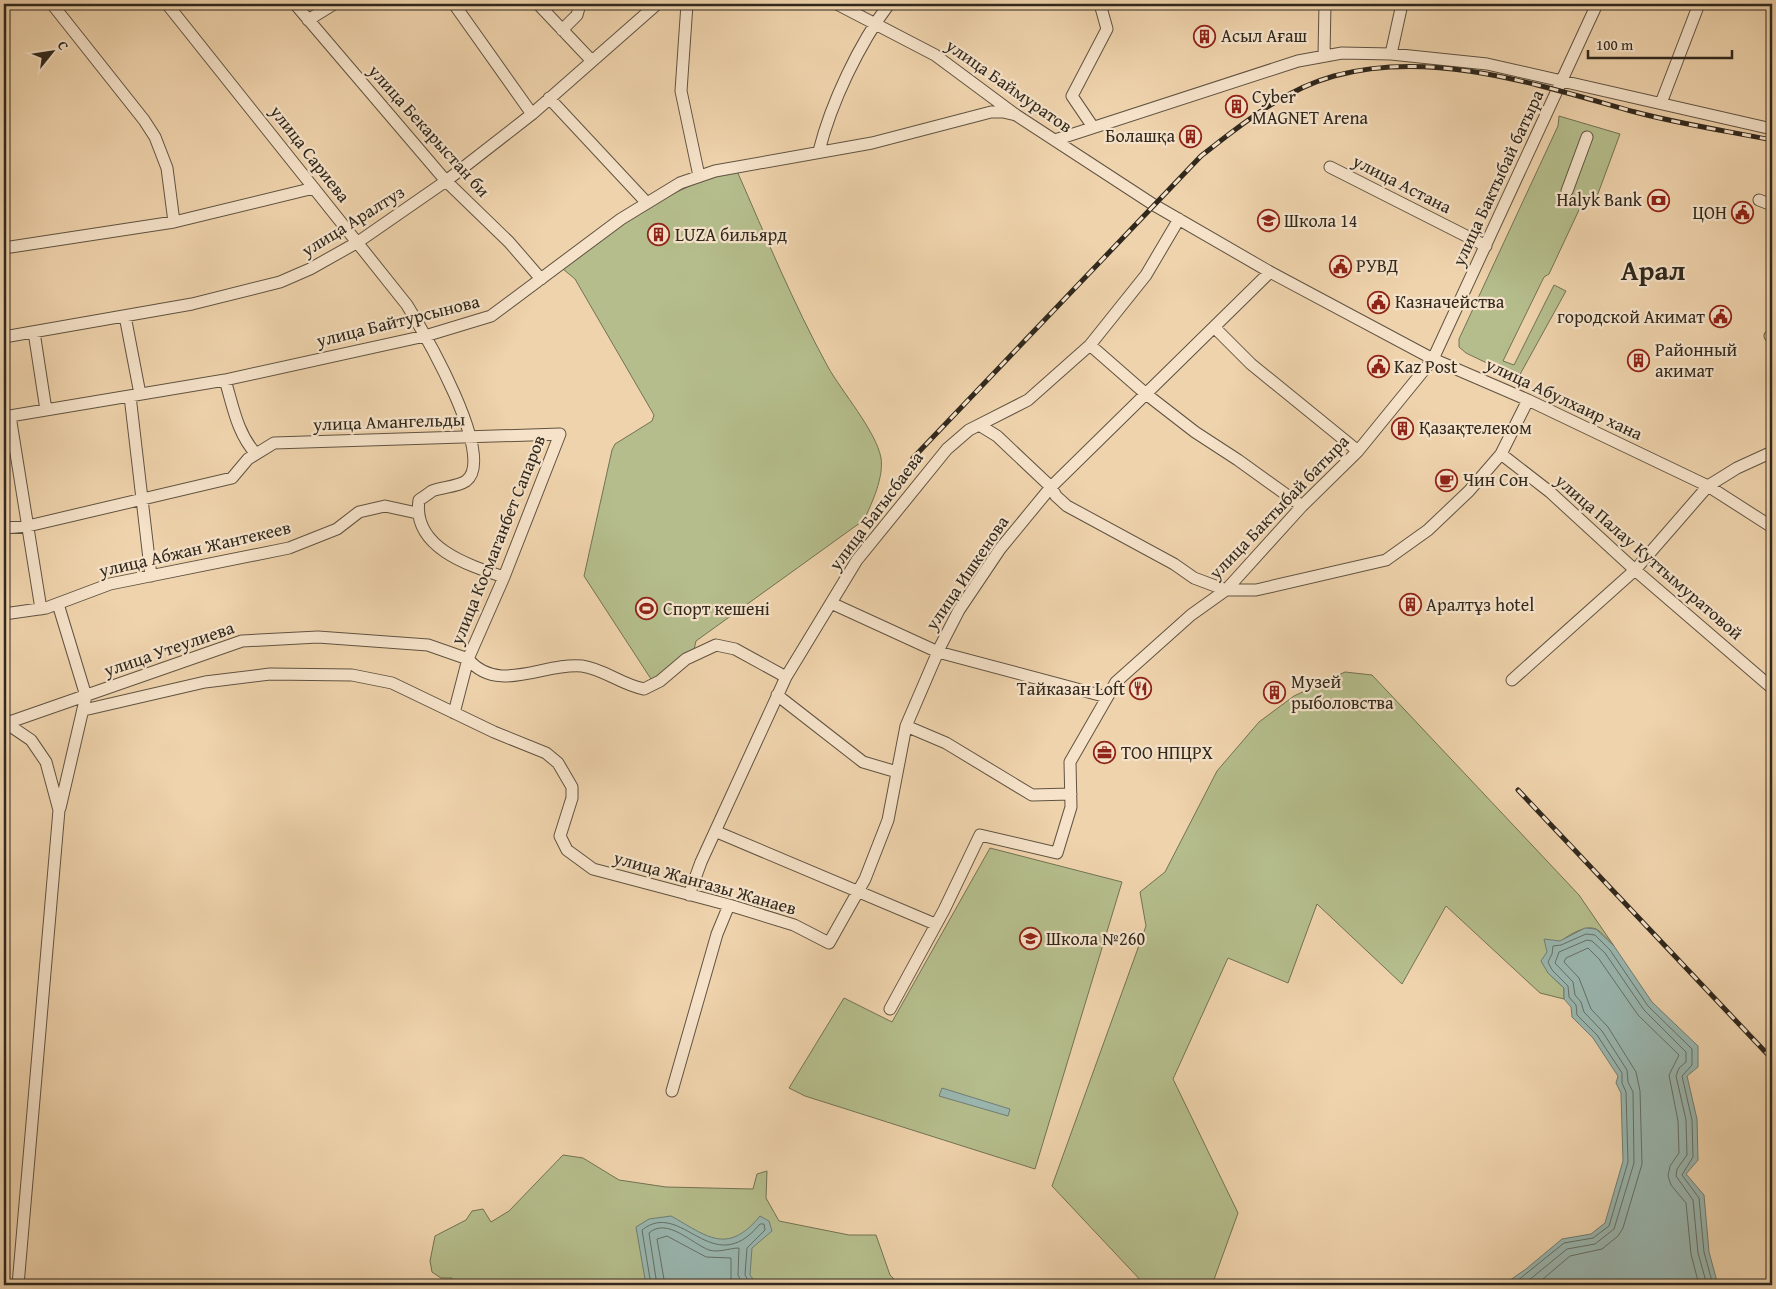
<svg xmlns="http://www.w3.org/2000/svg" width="1776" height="1289" font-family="'Gentium Book Plus',serif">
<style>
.green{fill:#b5bd8c;stroke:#727254}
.water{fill:#9ab7b0;stroke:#707e75}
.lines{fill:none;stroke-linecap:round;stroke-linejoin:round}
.shore{stroke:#657066;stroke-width:1}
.minor-casing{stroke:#605341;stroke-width:13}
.minor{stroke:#f5e2c9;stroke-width:11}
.rail-casing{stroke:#30281d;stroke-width:5}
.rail{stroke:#f5e2c9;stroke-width:3;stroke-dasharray:9;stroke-linecap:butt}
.labels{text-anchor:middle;stroke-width:4.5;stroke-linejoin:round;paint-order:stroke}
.poi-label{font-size:18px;fill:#30281d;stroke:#f5e2c9;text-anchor:start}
.street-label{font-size:18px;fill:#30281d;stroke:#f5e2c9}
.town-label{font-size:28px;font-weight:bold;fill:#30281d;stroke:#f5e2c9}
</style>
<rect width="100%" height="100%" fill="#efd3ac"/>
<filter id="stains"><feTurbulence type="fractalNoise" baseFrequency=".004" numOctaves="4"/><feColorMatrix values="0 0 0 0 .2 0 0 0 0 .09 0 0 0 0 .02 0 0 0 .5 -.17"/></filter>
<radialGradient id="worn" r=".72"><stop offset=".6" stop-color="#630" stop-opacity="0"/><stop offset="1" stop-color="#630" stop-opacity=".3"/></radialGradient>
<path class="green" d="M1559 116 1620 134 1596 199 1586 195 1549 274 1544 277 1503 361 1514 365 1554 285 1566 291 1518 378 1466 353 1459 347V339L1558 126Z
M737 171C766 237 793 303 828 367 842 392 876 431 881 458 884 477 872 503 864 520L696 641 693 654 656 680 651 679 584 576 612 450 615 444 652 421 654 415 575 279 563 269C605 238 647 203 697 183 710 178 724 175 737 171Z
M1345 672 1372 675 1579 895 1614 946C1609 941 1602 932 1596 929 1582 923 1557 943 1548 952V973L1564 988V999L1540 993 1446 906 1402 984 1317 904 1288 983 1228 958 1173 1079 1238 1213 1212 1285H1145L1052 1186 1146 926 1140 892 1165 872 1217 771 1259 722 1294 696Z
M990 848 1122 882 1035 1169 805 1096 789 1088 844 998 892 1022Z
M563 1155 583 1158 619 1180 666 1187 753 1189 757 1174 767 1171 766 1198 779 1221 849 1235H876L890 1275 900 1285H451L454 1283 452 1278H441L432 1272 430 1261 435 1236 466 1220 472 1211 483 1209 491 1222 509 1211Z"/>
<path class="water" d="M1585 928 1596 929 1614 946 1652 1002 1698 1046V1067L1687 1076 1697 1119 1698 1160 1686 1174 1704 1195 1709 1252 1718 1285H1503L1526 1269 1562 1239 1591 1234 1605 1223 1623 1161 1621 1093 1616 1083 1618 1076 1593 1038 1572 1017 1571 1007 1564 999V988L1548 973 1541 961 1547 952 1544 939 1560 941Z
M942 1088 1010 1109 1008 1116 939 1096Z
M671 1216C707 1236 727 1256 760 1216L769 1221 772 1231 752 1248 750 1275 757 1285H646L636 1227 649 1219Z"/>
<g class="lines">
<path class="shore" d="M651 1285 642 1230C682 1198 712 1282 760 1224H764L765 1230 747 1248 745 1275 751 1285
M657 1285 649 1233C667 1217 691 1243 709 1250 718 1253 730 1248 739 1248L738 1275 743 1285
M665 1285 657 1239 667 1236 706 1257 731 1258V1278L734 1285
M1512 1285 1564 1243 1593 1238 1609 1226 1628 1162 1626 1092 1622 1083V1073L1597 1035 1577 1015 1576 1005 1569 997 1568 986 1552 970 1548 962 1552 954 1553 946 1561 945 1586 934 1595 935 1610 950 1648 1006 1692 1049V1065L1682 1076 1692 1120 1693 1157 1682 1175 1699 1198 1704 1252 1713 1285
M1523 1285 1567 1249 1595 1244 1614 1229 1634 1163 1633 1092 1628 1082 1627 1070 1602 1031 1584 1012 1581 1002 1575 995 1573 982 1555 963 1559 952 1587 940 1592 941 1605 953 1644 1010 1686 1052V1062L1679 1068 1676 1076 1686 1120 1687 1155 1677 1169 1676 1176 1693 1200 1698 1253 1707 1285
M1536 1285 1570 1256 1602 1249 1618 1236 1623 1228 1642 1164 1640 1091 1636 1072 1608 1027 1591 1009 1579 978 1564 962 1566 958 1588 948 1599 959 1638 1015 1679 1055 1669 1075 1678 1121 1679 1153 1670 1166 1668 1176 1671 1185 1686 1203 1691 1254 1699 1285"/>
<defs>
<path id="minor" d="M52 4 144 120 155 137 167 168 174 222
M167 4 407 305C423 331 498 458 466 481 457 487 442 487 432 491 428 494 424 497 419 500 412 547 467 565 504 577
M295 4 446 181 509 242 541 279
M454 4 532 114
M538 4 591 60
M687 4 681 91 699 176
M837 4 935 55 1016 115 1154 205 1270 272 1433 359 1528 400 1708 486 1772 527
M308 20 334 4
M562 30 577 15 580 4
M1391 54 1402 4
M1324 55 1325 4
M549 98 647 203
M1661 103 1699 4
M1093 127 1072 96 1107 29 1100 4
M1055 140 1298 61 1342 53 1391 54 1487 64 1772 129
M819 151C831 103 859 44 889 4
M1330 167 1486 246
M1567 191 1587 137
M1759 200 1772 205
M4 248 174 222 314 188
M125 316 140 394
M1215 328 1251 364 1358 451
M34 332 46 410
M1770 336H1772
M4 337 192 304 280 282 310 269 358 242 446 181 532 114 657 4
M1090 345 1146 394 1195 432 1238 460 1302 506
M225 380C233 406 237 433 256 454
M130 396 151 576
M10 416 41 609
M4 417 225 380 425 336 491 316 621 219 680 183 715 171 872 143 991 112H1003L1016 115
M979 425 997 436 1051 487 1056 496 1067 506 1174 564 1194 578 1226 590H1256L1386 560 1428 530 1469 491 1501 454 1528 400
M1501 454 1550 492 1635 570 1772 688
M4 528 28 526 232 478 248 459 274 443 560 434 504 577 468 659 454 713
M831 603 938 652 1107 697
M58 604 86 696 60 808
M4 614 46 608 110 584 289 548 337 529 359 512 385 506 417 513
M468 659C498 695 544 662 582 666 604 669 622 685 644 689L660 681 686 659 716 645 735 649 786 677
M1512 680 1635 570 1708 486 1737 468 1772 452
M777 695 863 762 897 772
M84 710 205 682 270 674 352 675 392 683 494 732 546 753 558 763 572 787V798L560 836 567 850 593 869 729 905 794 925 829 943 865 879 888 820 906 726 940 647 959 610 1000 549 1051 487 1270 272
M6 723 31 740 46 762 59 810 18 1285
M4 724 242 641 318 637 428 645 468 659
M906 726 946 743 1032 795 1071 794
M717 832 935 924
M689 895 701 862 786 677 857 560 947 449 969 430 1028 400 1090 345 1146 275 1179 219
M890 1009 944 910 980 835 1057 853 1071 807 1070 762 1116 682 1191 615 1226 590 1302 506 1358 451 1433 359 1597 4
M672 1091 717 934 729 905"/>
</defs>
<use href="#minor" class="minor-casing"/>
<use href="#minor" class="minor"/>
<defs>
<path id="rail" d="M913 458 1201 156C1241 125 1283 90 1334 76 1434 49 1538 85 1635 112 1680 124 1727 131 1772 140
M1518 790 1772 1059"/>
</defs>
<use href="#rail" class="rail-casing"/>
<use href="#rail" class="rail"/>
</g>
<defs>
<symbol id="building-ring" viewBox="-11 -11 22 22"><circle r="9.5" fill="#f5e2c9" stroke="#8f2418" stroke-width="1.5"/><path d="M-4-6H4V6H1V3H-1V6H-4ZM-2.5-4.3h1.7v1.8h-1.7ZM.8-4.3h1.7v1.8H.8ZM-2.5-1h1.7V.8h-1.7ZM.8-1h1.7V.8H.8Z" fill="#8f2418"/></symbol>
<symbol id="bank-ring" viewBox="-11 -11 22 22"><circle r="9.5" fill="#f5e2c9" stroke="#8f2418" stroke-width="1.5"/><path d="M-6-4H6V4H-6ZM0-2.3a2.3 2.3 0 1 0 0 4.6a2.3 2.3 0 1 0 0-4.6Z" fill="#8f2418"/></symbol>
<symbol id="civic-ring" viewBox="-11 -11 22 22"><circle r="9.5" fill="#f5e2c9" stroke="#8f2418" stroke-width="1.5"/><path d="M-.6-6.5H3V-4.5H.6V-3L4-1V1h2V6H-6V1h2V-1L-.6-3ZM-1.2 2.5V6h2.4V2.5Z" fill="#8f2418"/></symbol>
<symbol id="school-ring" viewBox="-11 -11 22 22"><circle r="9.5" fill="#f5e2c9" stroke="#8f2418" stroke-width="1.5"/><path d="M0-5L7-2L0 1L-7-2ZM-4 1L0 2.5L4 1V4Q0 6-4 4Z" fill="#8f2418"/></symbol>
<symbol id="cafe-ring" viewBox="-11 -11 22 22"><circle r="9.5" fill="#f5e2c9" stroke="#8f2418" stroke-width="1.5"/><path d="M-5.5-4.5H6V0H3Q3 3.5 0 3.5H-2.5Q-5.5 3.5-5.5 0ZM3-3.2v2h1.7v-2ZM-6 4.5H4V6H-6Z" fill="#8f2418"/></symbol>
<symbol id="stadium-ring" viewBox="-11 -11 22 22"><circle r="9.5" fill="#f5e2c9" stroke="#8f2418" stroke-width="1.5"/><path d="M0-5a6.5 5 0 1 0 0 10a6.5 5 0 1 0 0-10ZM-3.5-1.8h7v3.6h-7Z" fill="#8f2418"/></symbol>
<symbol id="restaurant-ring" viewBox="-11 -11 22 22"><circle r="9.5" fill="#f5e2c9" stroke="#8f2418" stroke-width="1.5"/><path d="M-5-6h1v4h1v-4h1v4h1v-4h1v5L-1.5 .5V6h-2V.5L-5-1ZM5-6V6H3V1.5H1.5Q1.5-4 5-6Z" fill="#8f2418"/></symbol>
<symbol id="office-ring" viewBox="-11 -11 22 22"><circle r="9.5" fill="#f5e2c9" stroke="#8f2418" stroke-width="1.5"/><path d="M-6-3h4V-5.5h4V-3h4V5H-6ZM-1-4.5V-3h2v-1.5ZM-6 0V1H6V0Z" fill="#8f2418"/></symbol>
</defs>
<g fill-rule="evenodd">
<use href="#building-ring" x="1192" y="24" width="25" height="25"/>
<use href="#building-ring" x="1224" y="94" width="25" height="25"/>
<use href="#building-ring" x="1178" y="124" width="25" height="25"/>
<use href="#bank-ring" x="1646" y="188" width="25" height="25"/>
<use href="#civic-ring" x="1730" y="200" width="25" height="25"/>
<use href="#school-ring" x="1256" y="208" width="25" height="25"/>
<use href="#building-ring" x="646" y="222" width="25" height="25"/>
<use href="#civic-ring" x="1328" y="254" width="25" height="25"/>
<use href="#civic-ring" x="1366" y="290" width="25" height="25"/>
<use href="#civic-ring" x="1708" y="304" width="25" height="25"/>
<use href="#building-ring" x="1626" y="348" width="25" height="25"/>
<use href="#civic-ring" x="1366" y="354" width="25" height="25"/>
<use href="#building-ring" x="1390" y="416" width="25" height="25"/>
<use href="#cafe-ring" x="1434" y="468" width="25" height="25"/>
<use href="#building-ring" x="1398" y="592" width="25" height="25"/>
<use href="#stadium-ring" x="634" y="596" width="25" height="25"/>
<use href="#restaurant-ring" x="1128" y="676" width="25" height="25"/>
<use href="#building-ring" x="1262" y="680" width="25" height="25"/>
<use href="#office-ring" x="1092" y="740" width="25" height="25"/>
<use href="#school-ring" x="1018" y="926" width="25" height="25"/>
</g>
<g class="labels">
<g class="poi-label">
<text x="1221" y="42">Асыл Ағаш</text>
<text x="1252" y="103">Cyber<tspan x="1252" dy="21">MAGNET Arena</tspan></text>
<text x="1175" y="142" text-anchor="end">Болашқа</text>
<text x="1642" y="206" text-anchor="end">Halyk Bank</text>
<text x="1727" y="219" text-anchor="end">ЦОН</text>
<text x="1284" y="227">Школа 14</text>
<text x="675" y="241">LUZA бильярд</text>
<text x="1356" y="272">РУВД</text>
<text x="1395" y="308">Казначейства</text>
<text x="1705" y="323" text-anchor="end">городской Акимат</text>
<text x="1655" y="356">Районный<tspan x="1655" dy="21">акимат</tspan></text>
<text x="1394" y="373">Kaz Post</text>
<text x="1419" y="434">Қазақтелеком</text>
<text x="1463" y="486">Чин Сон</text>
<text x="1426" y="611">Аралтұз hotel</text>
<text x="663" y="615">Спорт кешені</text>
<text x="1291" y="688">Музей<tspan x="1291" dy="21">рыболовства</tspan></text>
<text x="1125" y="695" text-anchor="end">Тайказан Loft</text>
<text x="1121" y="759">ТОО НПЦРХ</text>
<text x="1046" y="945">Школа №260</text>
</g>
<g class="street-label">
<text transform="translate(1009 86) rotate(35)" y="6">улица Баймуратов</text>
<text transform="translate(429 131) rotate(48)" y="6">улица Бекарыстан би</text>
<text transform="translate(310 154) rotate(52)" y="6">улица Сариева</text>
<text transform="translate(1498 178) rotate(-65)" y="6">улица Бактыбай батыра</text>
<text transform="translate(1402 184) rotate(27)" y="6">улица Астана</text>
<text transform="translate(353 221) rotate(-32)" y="6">улица Аралтуз</text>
<text transform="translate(398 321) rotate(-14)" y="6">улица Байтурсынова</text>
<text transform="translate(1564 399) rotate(25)" y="6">улица Абулхаир хана</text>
<text transform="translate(389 422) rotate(-2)" y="6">улица Амангельды</text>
<text transform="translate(1279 507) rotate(-46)" y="6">улица Бактыбай батыра</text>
<text transform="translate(876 511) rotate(-53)" y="6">улица Багысбаева</text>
<text transform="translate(498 540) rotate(-68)" y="6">улица Космаганбет Сапаров</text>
<text transform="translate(195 549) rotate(-13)" y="6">улица Абжан Жантекеев</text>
<text transform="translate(1649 557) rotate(41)" y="6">улица Палау Куттымуратовой</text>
<text transform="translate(967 573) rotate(-56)" y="6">улица Ишкенова</text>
<text transform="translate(169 649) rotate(-19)" y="6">улица Утеулиева</text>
<text transform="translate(705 883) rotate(16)" y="6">улица Жангазы Жанаев</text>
</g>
<g class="town-label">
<text x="1653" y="280">Арал</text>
</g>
</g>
<rect width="1776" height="1289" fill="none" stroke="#efd3ac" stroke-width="20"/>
<rect x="5" y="5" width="1766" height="1279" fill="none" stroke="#30281d" stroke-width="2.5"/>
<rect x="10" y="10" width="1756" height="1269" fill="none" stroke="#30281d"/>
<g transform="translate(52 52) rotate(60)" stroke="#f5e2c9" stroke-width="4" paint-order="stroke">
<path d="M0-4L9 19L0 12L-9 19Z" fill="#30281d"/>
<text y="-8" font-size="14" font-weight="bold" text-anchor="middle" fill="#30281d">С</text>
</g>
<path d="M1588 50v8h144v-8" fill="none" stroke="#30281d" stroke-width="2.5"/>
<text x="1596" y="50" font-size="15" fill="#30281d" stroke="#f5e2c9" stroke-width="4" paint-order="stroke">100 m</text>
<rect width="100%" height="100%" filter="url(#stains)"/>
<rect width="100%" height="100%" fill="url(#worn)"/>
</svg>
